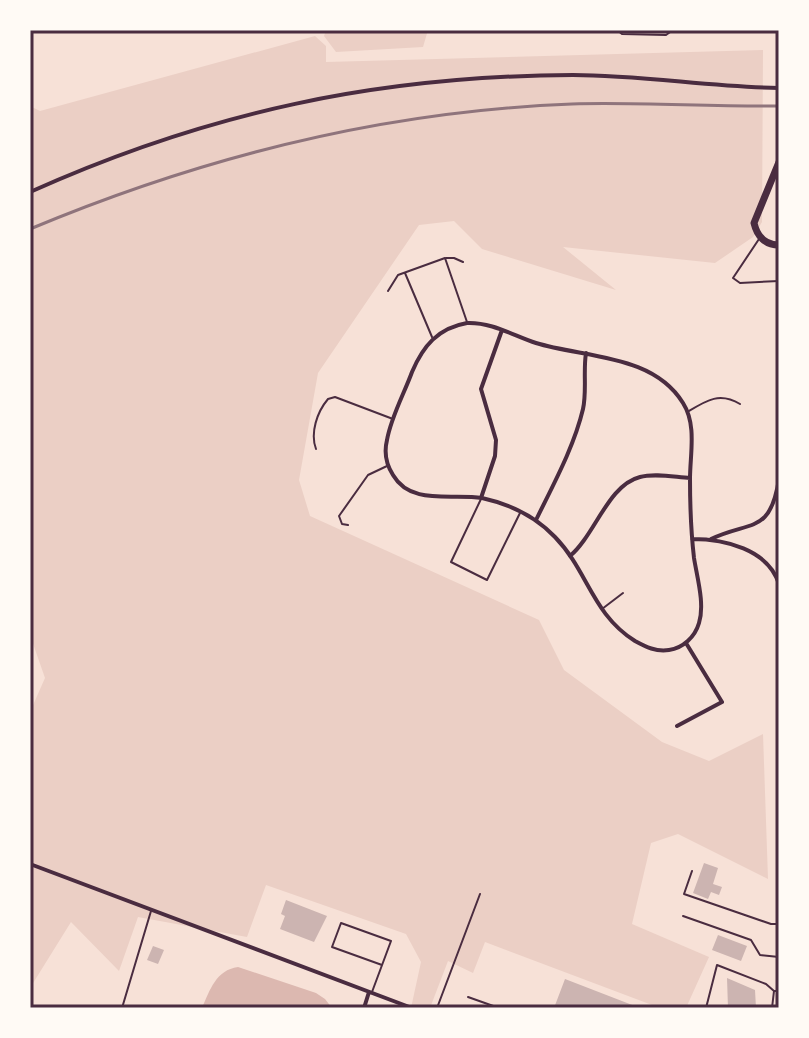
<svg xmlns="http://www.w3.org/2000/svg" width="809" height="1038" font-family="'Noto Sans',sans-serif">
<style>
.green{fill:#ebcfc5}
.water{fill:#dcb8b0}
.building{fill:#ccb4b1}
.lines{fill:none;stroke-linecap:round;stroke-linejoin:round}
.service{stroke:#4a2c40;stroke-width:2}
.minor{stroke:#4a2c40;stroke-width:4}
.trunk{stroke:#4a2c40;stroke-width:7}
.rail{stroke:#8f747c;stroke-width:3}
.neatline{fill:none;stroke:#4a2c40;stroke-width:3}
</style>
<rect width="100%" height="100%" fill="#f7e1d7"/>
<path class="green" d="M326 30H428L423 47 336 52 324 36Z
M315 36 326 46V62L763 50 762 222 753 237 715 263 563 247 616 290 482 249 454 221 419 225 318 373 299 480 310 516 539 620 564 670 662 742 709 761 763 734 768 879 678 834 651 843 632 924 709 957 686 1008H660L485 942 473 973 448 961 430 1008H411L421 962 406 934 266 885 247 937 138 917 119 971 71 922 30 988V712L45 678 30 635V106L40 111Z"/>
<path class="water" d="M238 967 316 993 325 999 332 1008H202C210 990 216 970 238 967Z"/>
<path class="building" d="M704 863 718 868 713 884 722 887 719 895 711 892 708 899 693 893Z
M286 900 327 916 314 942 280 929 285 916 281 914Z
M718 935 747 946 741 961 712 950Z
M153 946 164 950 158 964 147 960Z
M727 978 755 990 756 1008H728Z
M565 979 640 1008H554Z"/>
<g class="lines">
<path class="service" d="M617 30 622 34 666 35 673 30
M759 239 733 278 740 283 779 281
M446 258H454L463 262
M405 273 432 337
M388 291 398 275 445 258 467 322
M689 411C707 400 720 392 740 404
M316 449C310 433 317 412 328 399L335 397 393 419
M481 499 451 562 487 580 520 513
M348 525 342 524 339 516 368 475 387 466
M602 609 623 593
M692 871 684 894 771 924H779
M683 916 751 940 760 955 779 957
M372 992 391 941 341 923 332 947 382 965
M468 997 499 1008
M122 1008 151 911
M437 1008 480 894
M706 1008 717 965 766 984 774 991
M772 1008 774 991H779"/>
<path class="minor" d="M30 192C208 112 378 76 573 75 642 75 710 87 779 88
M467 323C492 322 514 336 536 343 585 358 653 354 683 403 697 425 690 454 690 479 690 505 691 532 694 558 697 577 705 604 699 623 695 637 683 648 669 650 656 652 646 647 635 641 592 614 588 571 555 537 536 517 509 504 482 498 452 493 411 506 393 475 386 464 384 452 387 440 391 417 404 394 412 372 423 346 438 328 467 323Z
M481 498 495 456 496 440 481 389 502 330
M536 520C553 485 574 447 583 409 587 391 583 371 586 353
M692 539C724 539 768 549 779 584
M711 539C751 520 770 535 779 479
M570 556C595 535 608 485 640 477 655 473 674 477 690 478
M677 726 722 702 686 643
M30 864 412 1008
M364 1008 369 992"/>
<path class="trunk" d="M779 162 754 223C757 236 765 245 779 245"/>
<path class="rail" d="M30 229C202 157 385 111 572 104 641 102 710 107 779 106"/>
</g>
<rect width="809" height="1038" fill="none" stroke="#fffaf5" stroke-width="64"/>
<rect x="32" y="32" width="745" height="974" class="neatline"/>
</svg>
